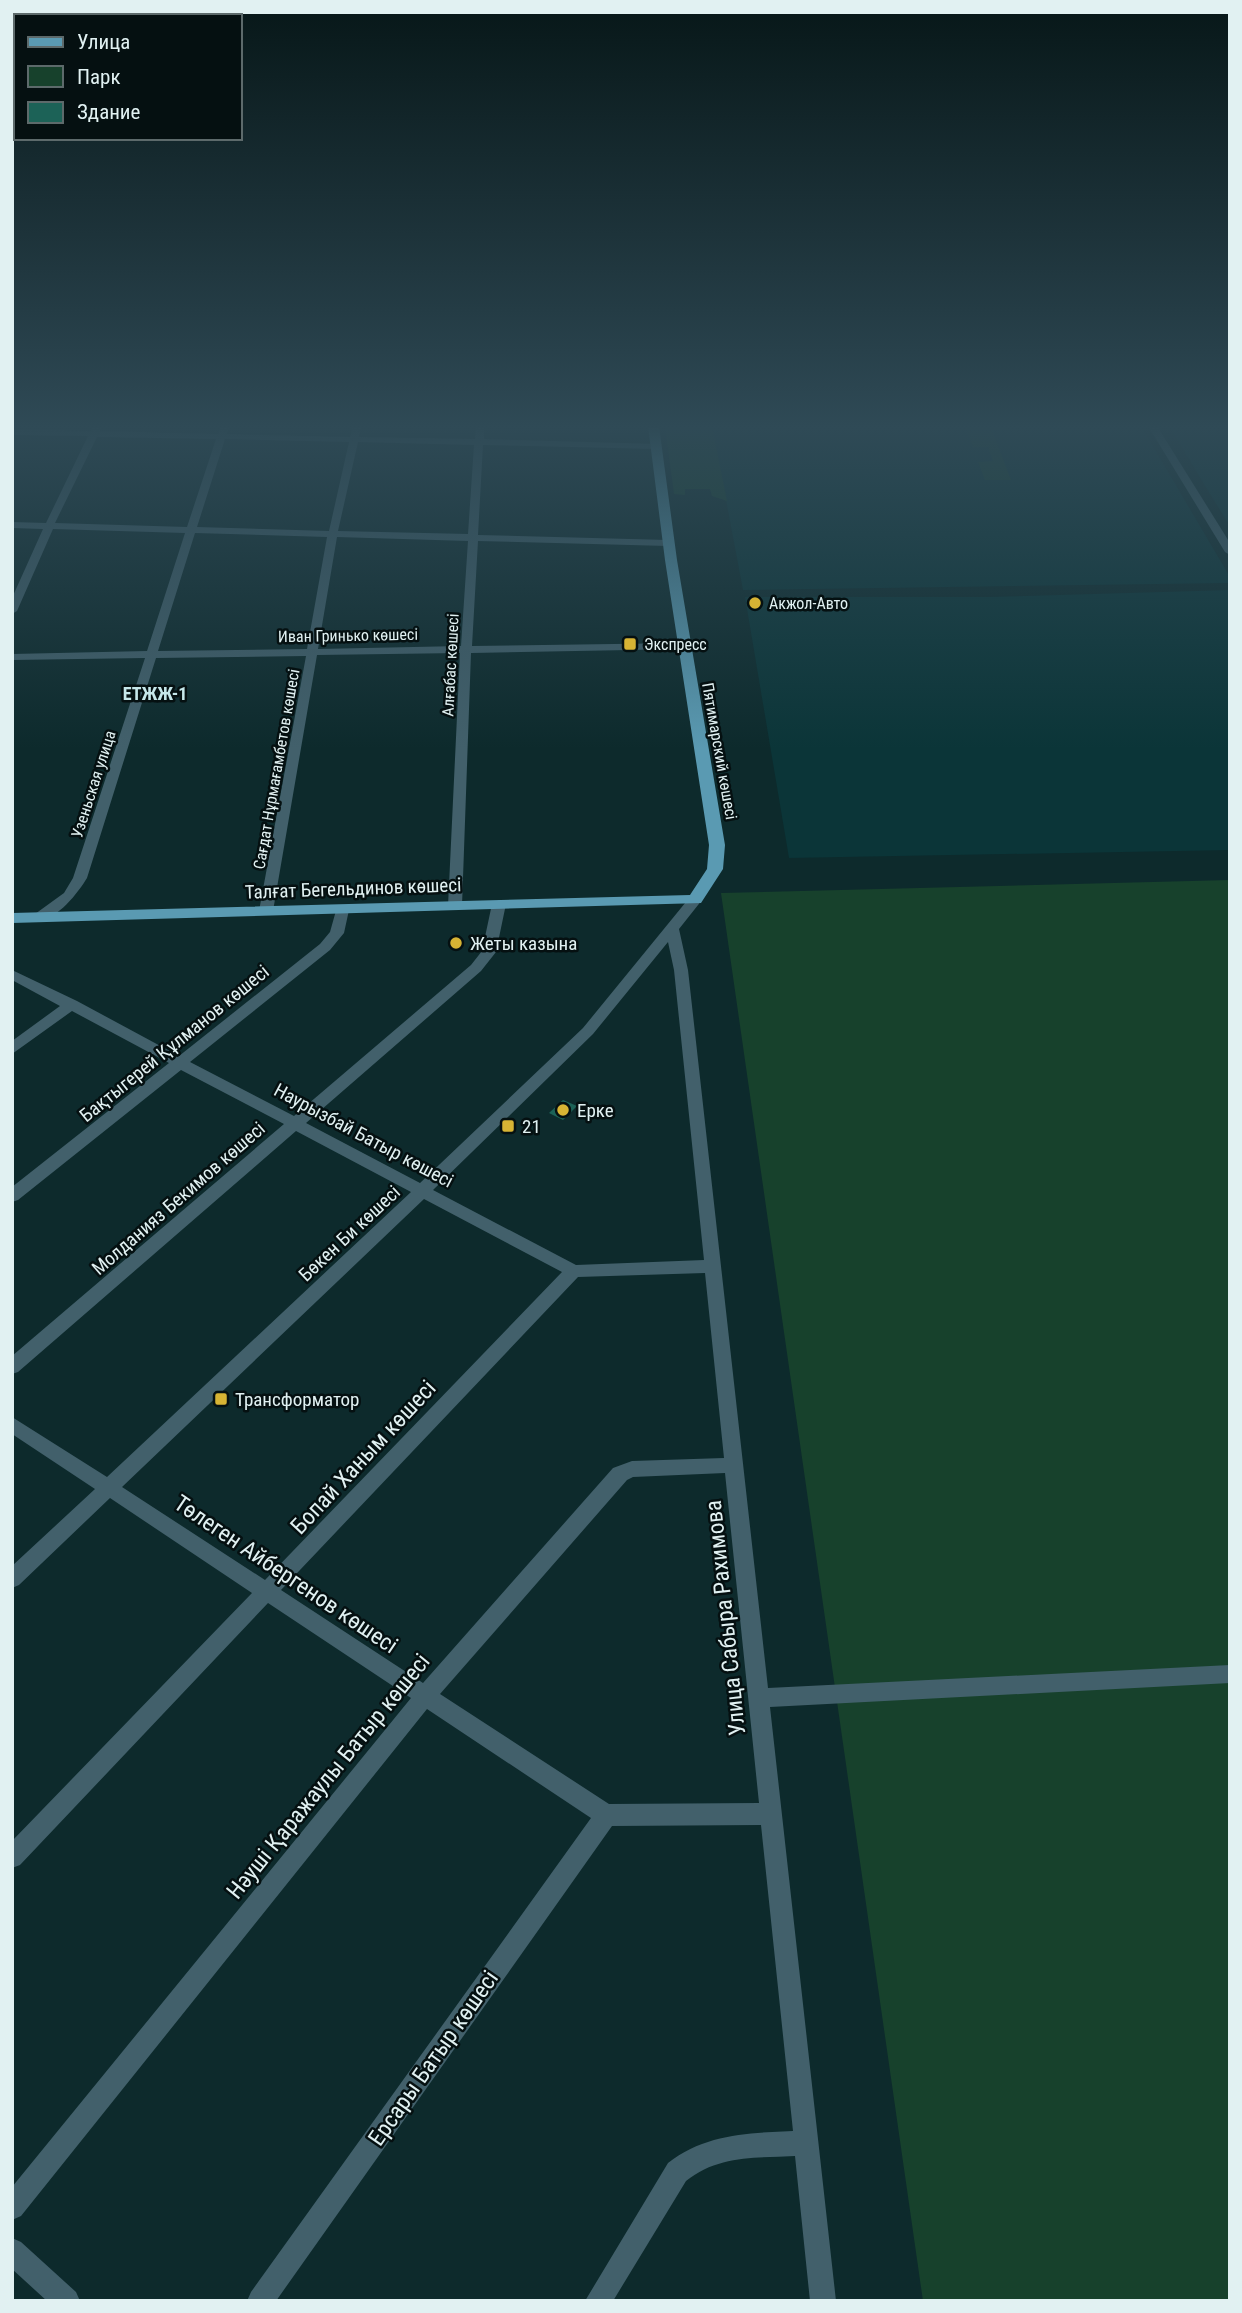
<svg xmlns="http://www.w3.org/2000/svg" width="1242" height="2313" font-family="'Roboto Condensed',sans-serif">
<style>
.built{fill:#0b3538}
.green{fill:#17412c}
.building{fill:#1c6257}
.lines{fill:none;stroke-linecap:round;stroke-linejoin:round}
.minor{fill:#42606b;fill-rule:evenodd}
.major{fill:#5a9ab2;fill-rule:evenodd}
.poi-dot{fill:#d7b434;stroke:#051011;stroke-width:2.5}
.labels{text-anchor:middle;stroke-width:5;stroke-linejoin:round;paint-order:stroke}
.far-poi-label{font-size:16px;fill:#e1f1f2;stroke:#051011;text-anchor:start}
.far-street-label{font-size:16px;fill:#e1f1f2;stroke:#051011}
.far-neighbourhood-label{font-size:18px;font-weight:bold;fill:#c6e7ea;stroke:#051011}
.street-label{font-size:19px;fill:#e1f1f2;stroke:#051011}
.poi-label{font-size:19px;fill:#e1f1f2;stroke:#051011;text-anchor:start}
.near-street-label{font-size:23px;fill:#e1f1f2;stroke:#051011}
</style>
<rect width="100%" height="100%" fill="#0d2a2c"/>
<path class="built" d="M712 426H1141L1230 577V583L743 590Z
M1169 426H1230V526L1210 494Z
M1230 590V850L789 858 745 597H988Z"/>
<path class="green" d="M665 426H712L727 501 712 496 710 489H685V495L674 494Z
M965 426H995L1008 429 992 430 1011 480H985L978 462 993 461 988 447H973Z
M1230 880V2301H923L721 893Z"/>
<path class="building" d="M563 1100 577 1106 563 1120 549 1113Z"/>
<g class="lines">
<path class="minor" d="M94 426H102L100 431 218 434 221 426H225L229 428 227 434 350 437 353 426H361L359 437 475 439 476 426H484V439L659 444 661 446 656 449 483 445 478 535 668 540 673 543 668 546 478 541 472 646 684 643 690 646 684 649 471 653 462 906 455 910 448 906 460 653 317 655 273 911 266 915 259 911 306 656 156 658 87 878C78 893 55 923 35 920L33 917 35 914 64 893 73 878 145 658 12 660V654L147 651 185 533 53 529 17 611 12 614V598L43 529 12 528V522L46 523 88 436 12 435V429L91 431ZM97 437 216 439 187 527 55 523ZM225 439 349 442 329 531 197 527ZM358 442 474 445 468 534 338 531ZM195 533 327 537 307 649 158 651ZM337 537 468 541 461 646 318 649Z
M1148 426H1157L1230 543V555L1225 552Z
M695 896 702 900 679 929 688 970 768 1688 1230 1665V1683L770 1707 836 2301H810L795 2156C756 2158 718 2155 686 2181L613 2301H585L668 2163C705 2134 748 2133 793 2131L761 1825 612 1826 276 2301H247L251 2292 591 1818 427 1709 21 2216 12 2220V2187L411 1698 268 1603 20 1865 12 1868V1841L252 1593 110 1498 19 1585 12 1588V1566L95 1489 12 1434V1417L107 1477 411 1192 296 1131 18 1372 12 1374V1356L284 1124 181 1070 18 1200 12 1202V1187L169 1063 72 1011 12 1054V1041L60 1006 12 980V970L77 1001 179 1056 320 944 330 932 337 907H347L349 910 344 933 330 950 190 1062 294 1116 471 965 482 951 492 904 499 900 504 901 506 904 496 952 481 971 306 1123 420 1183 583 1028 690 897ZM668 942 674 970 704 1260 576 1265 433 1190 593 1034ZM424 1199 562 1272 265 1580 122 1487ZM705 1273 724 1458 632 1461 613 1468 423 1683 281 1590 578 1277ZM725 1473 759 1803 609 1804 440 1694 627 1480 633 1477Z
M12 2238 21 2242 76 2292 80 2301H47L12 2269Z"/>
<path class="major" d="M648 426H659L677 560 725 845 723 869 701 903 12 923V913L690 895 707 869 709 845 665 560Z"/>
</g>
<linearGradient id="sky" x2="0" y2="1"><stop stop-color="#071718"/><stop offset="0.57" stop-color="#2f4a56"/><stop offset="1" stop-color="#2f4a56" stop-opacity="0"/></linearGradient>
<rect width="1242" height="749" fill="url(#sky)"/>
<g class="poi-dot">
<circle cx="755" cy="603" r="7"/>
<rect x="623" y="637" width="14" height="14" rx="3.5"/>
<circle cx="456" cy="943" r="7"/>
<circle cx="563" cy="1110" r="7"/>
<rect x="501" y="1119" width="14" height="14" rx="3.5"/>
<rect x="214" y="1392" width="14" height="14" rx="3.5"/>
</g>
<g class="labels">
<g class="far-poi-label">
<text x="769" y="609">Акжол-Авто</text>
<text x="644" y="650">Экспресс</text>
</g>
<g class="far-street-label">
<text transform="translate(348 635) rotate(-1)" y="6">Иван Гринько көшесі</text>
<text transform="translate(450 665) rotate(-87)" y="6">Алғабас көшесі</text>
<text transform="translate(720 751) rotate(80)" y="6">Пятимарский көшесі</text>
<text transform="translate(276 769) rotate(-80)" y="6">Сағдат Нұрмағамбетов көшесі</text>
<text transform="translate(93 784) rotate(-72)" y="6">Узеньская улица</text>
</g>
<g class="far-neighbourhood-label">
<text x="155" y="700">ЕТЖЖ-1</text>
</g>
<g class="street-label">
<text transform="translate(353 888) rotate(-2)" y="7">Талғат Бегельдинов көшесі</text>
<text transform="translate(174 1043) rotate(-39)" y="7">Бақтыгерей Құлманов көшесі</text>
<text transform="translate(364 1135) rotate(28)" y="7">Наурызбай Батыр көшесі</text>
<text transform="translate(178 1198) rotate(-41)" y="7">Молданияз Бекимов көшесі</text>
<text transform="translate(349 1233) rotate(-43)" y="7">Бөкен Би көшесі</text>
</g>
<g class="poi-label">
<text x="470" y="950">Жеты казына</text>
<text x="577" y="1117">Ерке</text>
<text x="522" y="1133">21</text>
<text x="235" y="1406">Трансформатор</text>
</g>
<g class="near-street-label">
<text transform="translate(363 1457) rotate(-47)" y="8">Бопай Ханым көшесі</text>
<text transform="translate(286 1574) rotate(34)" y="8">Төлеген Айбергенов көшесі</text>
<text transform="translate(725 1618) rotate(-96)" y="8">Улица Сабыра Рахимова</text>
<text transform="translate(328 1776) rotate(-51)" y="8">Нәуші Қаражаулы Батыр көшесі</text>
<text transform="translate(433 2058) rotate(-55)" y="8">Ерсары Батыр көшесі</text>
</g>
</g>
<rect width="1242" height="2313" fill="none" stroke="#e1f1f2" stroke-width="28"/>
<rect x="14" y="14" width="228" height="126" fill="#051011" stroke="#5d6a6b" stroke-width="2"/>
<rect x="28" y="37" width="35" height="10" fill="#5a9ab2" stroke="#5d6a6b" stroke-width="2"/>
<text x="77" y="49" font-size="21" fill="#e1f1f2">Улица</text>
<rect x="28" y="66" width="35" height="21" fill="#17412c" stroke="#5d6a6b" stroke-width="2"/>
<text x="77" y="84" font-size="21" fill="#e1f1f2">Парк</text>
<rect x="28" y="102" width="35" height="21" fill="#1c6257" stroke="#5d6a6b" stroke-width="2"/>
<text x="77" y="119" font-size="21" fill="#e1f1f2">Здание</text>
</svg>
